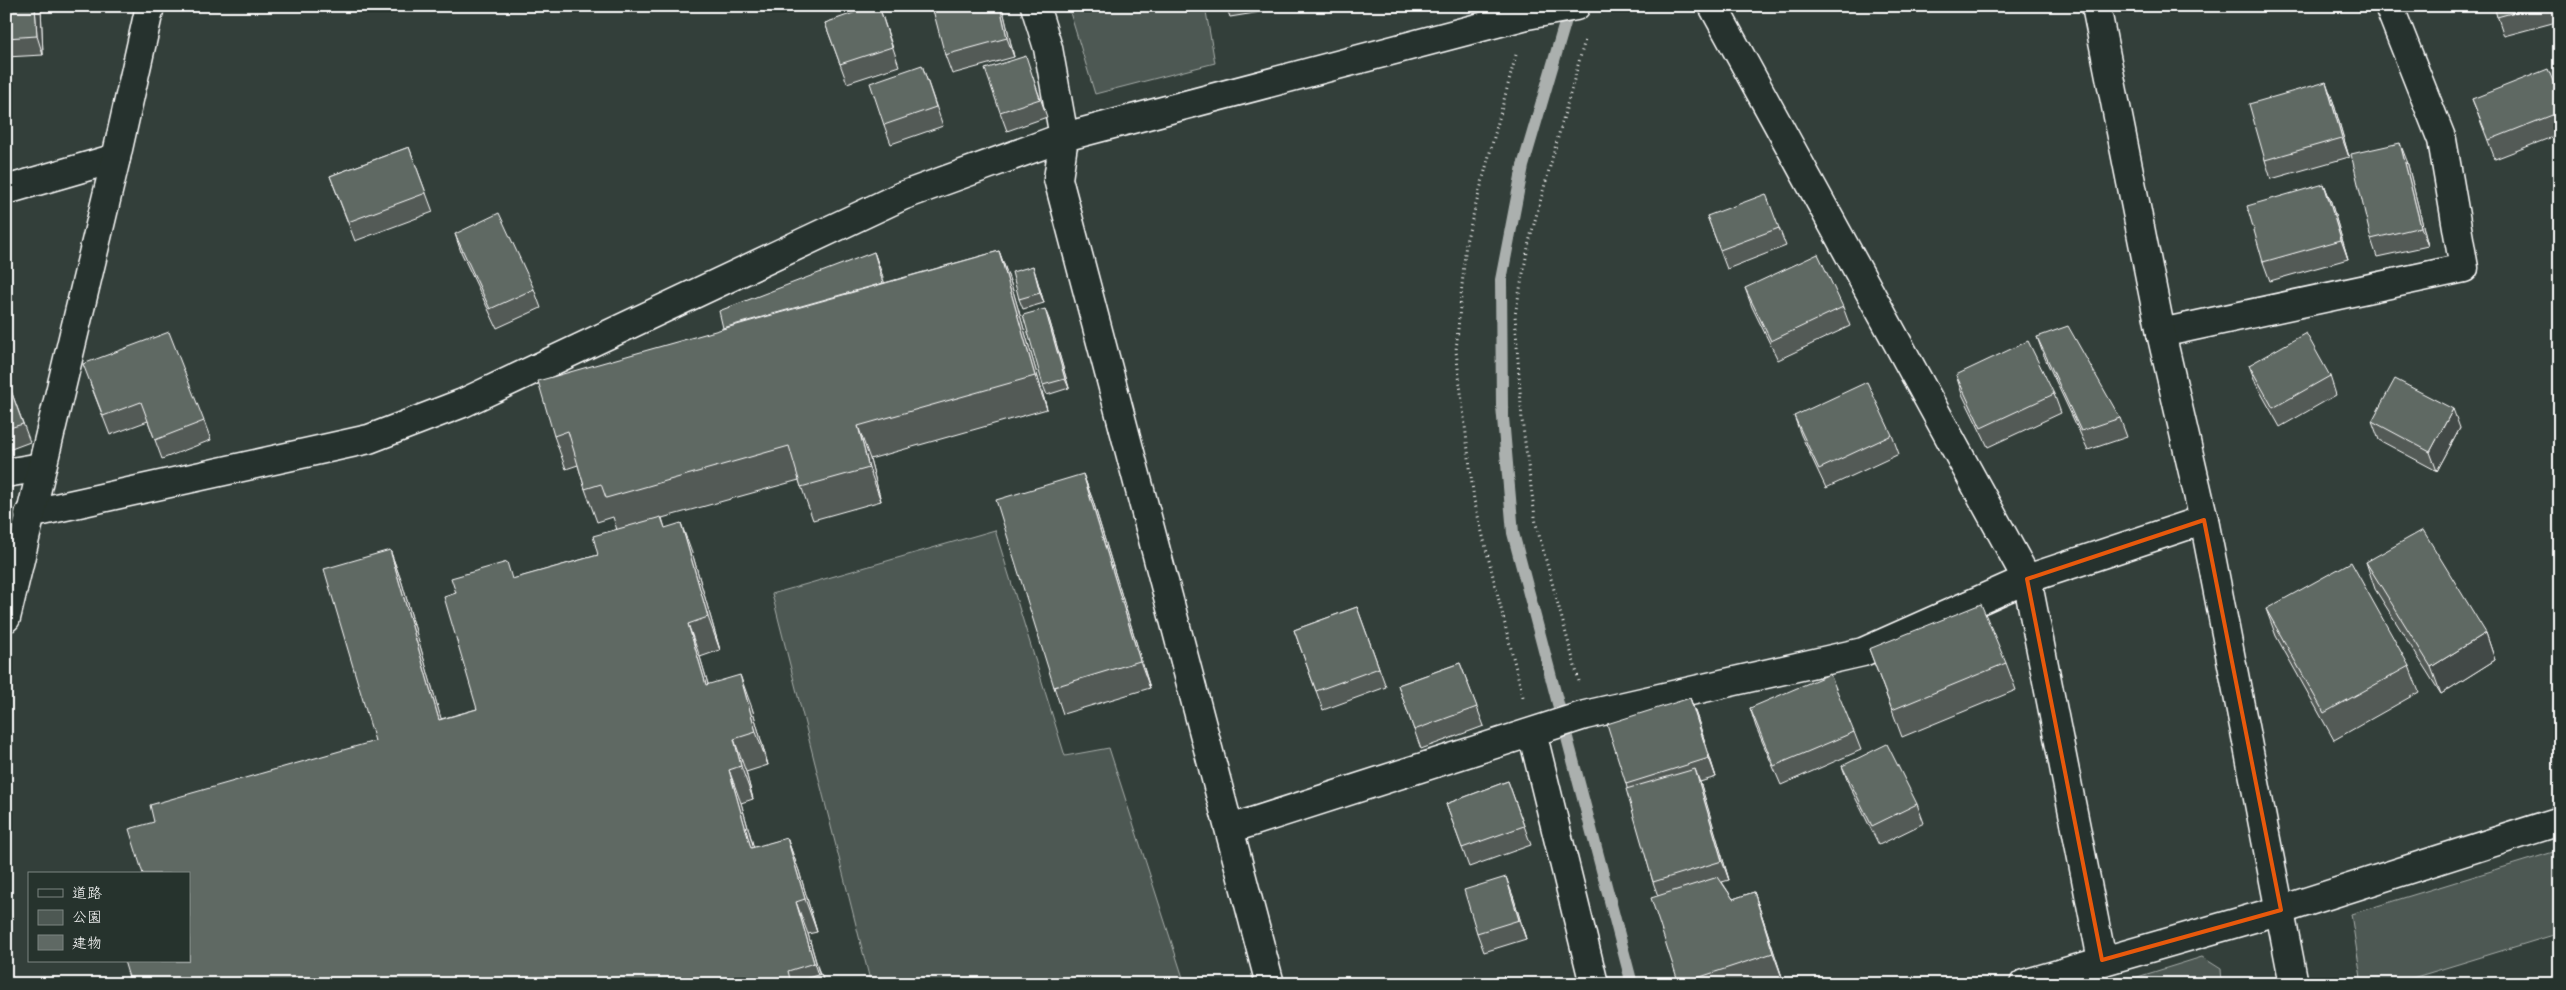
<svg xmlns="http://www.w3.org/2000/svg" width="2566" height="990" font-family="Pangolin,'Klee One',sans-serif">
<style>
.green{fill:#4d5853;stroke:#a6aca9}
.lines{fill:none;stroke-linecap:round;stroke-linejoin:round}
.stream{stroke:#abb0ae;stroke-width:12}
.street-casing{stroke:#fff;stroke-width:31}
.secondary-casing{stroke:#fff;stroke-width:31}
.path{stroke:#fff;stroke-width:3;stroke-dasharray:1 4;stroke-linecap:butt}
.street{stroke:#26332d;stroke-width:28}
.secondary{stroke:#26332d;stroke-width:28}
.wall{fill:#525a56;stroke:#fff}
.shaded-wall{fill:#424a46;stroke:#fff}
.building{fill:#5f6964;stroke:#fff}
.marked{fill:none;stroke:#e8590c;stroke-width:4;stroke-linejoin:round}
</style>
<rect width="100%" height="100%" fill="#333f3a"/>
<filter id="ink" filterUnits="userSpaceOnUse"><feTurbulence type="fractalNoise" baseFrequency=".02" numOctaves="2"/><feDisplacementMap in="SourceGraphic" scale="10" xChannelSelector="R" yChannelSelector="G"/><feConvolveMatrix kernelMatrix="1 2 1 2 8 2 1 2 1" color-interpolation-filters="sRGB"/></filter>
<g filter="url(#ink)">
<path class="green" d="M1068 6H1205L1215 63 1095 94Z
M995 530 1065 756 1109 748 1185 984H871L772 594Z
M2560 850V933L2393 984H2362L2351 914Z
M2202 957 2221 969 2222 984H2115Z"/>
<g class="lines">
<path class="stream" d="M1570 6 1523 166 1501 280 1502 406 1513 533 1632 984"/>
<defs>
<path id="street" d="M1035 6 1048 48 1064 137 1058 179 1270 984
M1713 6 2027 579 2102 960
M6 190 116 158
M2161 333 2464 268 2442 140 2389 6
M6 473 41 467
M29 514 369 439 463 403 902 196 1064 137 1527 15 1576 6
M1532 732 1594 984
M1230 829 1585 715 1863 652 2027 579 2204 520
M2024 984 2281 910 2560 821"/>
<path id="secondary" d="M2096 6 2161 333 2204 520 2294 984
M6 618 116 158 150 6"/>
</defs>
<use href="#street" class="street-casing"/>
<use href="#secondary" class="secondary-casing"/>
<path class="path" d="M1516 55 1466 242 1456 351 1474 500 1523 697
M1579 681 1536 524 1522 420 1515 315 1529 242 1585 40"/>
<use href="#street" class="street"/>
<use href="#secondary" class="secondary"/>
</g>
<path class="wall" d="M6 6H41L43 55 6 57Z
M879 6 899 66 847 83 825 23Z
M945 6H1002L1014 57 952 74 945 55Z
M1226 6H1298L1230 17Z
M2494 6H2560V21L2504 36Z
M922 65 943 126 891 144 884 125Z
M1032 75 1047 117 1007 131 1000 112Z
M2560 98V134L2495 159 2472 99Z
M2333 101 2349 157 2271 179 2265 160Z
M409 147 433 212 355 241 330 176Z
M2407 161 2428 246 2377 257 2371 239Z
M2324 184 2331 202 2348 259 2270 281 2263 262Z
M1707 216 1779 228 1786 246 1727 269Z
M455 234 534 289 541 308 497 328 461 252Z
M999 251 1011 284 1047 409 870 459 881 501 813 520 799 480 662 518 665 528 693 556 720 650 700 657 708 684 752 708 768 765 746 772 753 799 741 803 754 848 787 838 799 871 817 932 808 934 820 975 821 974 825 984H131L189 961 375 741 390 550 402 583 441 719 477 709 513 579 598 555 617 530 613 517 597 522 585 489 578 465 566 469 554 436 723 328 874 252 884 283Z
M1036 276 1044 303 1023 309 1019 299Z
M1745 288 1843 307 1850 326 1778 360 1752 307Z
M1049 319 1069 388 1047 395 1043 385Z
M2037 337 2120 418 2127 437 2088 450 2044 356Z
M2249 365 2330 376 2336 395 2280 427 2256 384Z
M1956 375 2054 394 2061 413 1988 447 1962 394Z
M6 377 30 442 6 451Z
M90 383 204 421 211 440 162 459 148 421 110 435Z
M1794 416 1892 435 1899 454 1826 488 1801 435Z
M2372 421 2460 428 2437 471 2379 440Z
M1083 474 1093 501 1150 688 1063 714 1054 687Z
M2366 562 2486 633 2495 660 2441 694 2375 589Z
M1357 607 1386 687 1323 710 1294 630Z
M2266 609 2409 666 2419 692 2334 740 2276 636Z
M1869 649 2006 663 2016 690 1902 737Z
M1460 663 1484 726 1421 749 1398 685Z
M1690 698 1697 717 1716 777 1700 782 1729 880 1722 882 1733 899 1754 892 1763 919 1783 980 1772 984H1679L1658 896 1653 882 1626 784Z
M1750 708 1854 732 1861 750 1781 785 1756 727Z
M1842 766 1917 804 1924 823 1879 845 1849 785Z
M1508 781 1531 845 1469 867 1446 804Z
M1513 896 1526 939 1484 952 1477 933Z"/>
<path class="shaded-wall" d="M35 6 41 7 43 55 37 36Z
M1000 6H1002L1014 57 1007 38Z
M2326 82 2333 101 2349 157 2342 138Z
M2400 143 2407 161 2428 246 2421 227Z
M2324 184 2331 202 2348 259 2341 240Z
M999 251 1011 284 1047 409 1035 376Z
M874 252 881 271 893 313 886 294Z
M1033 266 1036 276 1044 303 1040 293Z
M1045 309 1049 319 1069 388 1065 379Z
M2453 409 2460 428 2437 471 2430 452Z
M858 426 870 459 881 501 869 468Z
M1083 474 1093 501 1150 688 1140 661Z
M681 523 693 556 720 650 708 617Z
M390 550 402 583 451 753 439 720Z
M688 624 700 657 718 718 706 685Z
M2486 633 2495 660 2441 694 2431 667Z
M740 675 752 708 768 765 756 732Z
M1690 698 1697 717 1716 777 1709 758Z
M734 739 746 772 753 799 741 766Z
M1695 769 1702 788 1729 880 1722 861Z
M729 770 741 803 763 881 751 848Z
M787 838 799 871 817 932 805 899Z
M1506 877 1513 896 1526 939 1519 920Z
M1754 892 1763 919 1783 980 1773 953Z
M796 902 808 934 822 984H821L814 963Z"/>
<path class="building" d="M6 6H35L37 36 6 38Z
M873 6H879L892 47 840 64 825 23Z
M945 6H1000L1007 38 945 55 933 10Z
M2494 6H2537L2497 17Z
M1026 56 1040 99 1000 112 985 69Z
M922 65 936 107 884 125 870 83Z
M2548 69 2560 98V112L2489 140 2472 99Z
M2326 82 2342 138 2265 160 2249 104Z
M2400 143 2421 227 2371 239 2351 154Z
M409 147 426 193 348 222 330 176Z
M2324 184 2341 240 2263 262 2247 206Z
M1766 194 1779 228 1720 250 1707 216Z
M499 213 534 289 490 309 455 234Z
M999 251 1035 376 858 426 869 468 801 487 789 446 606 498 601 484 585 489 568 431 554 436 538 381Z
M874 252 883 283 723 328 719 311Z
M1818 254 1843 307 1771 341 1745 288Z
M1033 266 1040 293 1019 299 1012 272Z
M1045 309 1065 379 1043 385 1023 315Z
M2068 326 2120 418 2081 431 2037 337Z
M169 332 204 421 155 440 141 402 103 416 83 364Z
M2306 333 2330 376 2273 408 2249 365Z
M2028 341 2054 394 1981 428 1956 375Z
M6 377 23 424 6 429Z
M2395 379 2453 409 2430 452 2372 421Z
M1867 382 1892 435 1819 469 1794 416Z
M1083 474 1140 661 1054 687 996 500Z
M661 517 665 528 681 523 708 617 688 624 706 685 740 675 756 732 734 739 741 766 729 770 751 848 787 838 805 899 796 902 814 963 788 971 791 983 821 974 824 984H131L124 961H189V874H143L129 829 154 822 150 805 375 741 324 569 390 550 439 720 477 709 444 597 456 593 451 578 507 562 512 579 598 555 593 536Z
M2423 530 2486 633 2431 667 2366 562Z
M2351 562 2409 666 2324 713 2266 609Z
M1981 604 2006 663 1892 710 1869 649Z
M1357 607 1379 668 1316 691 1294 630Z
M1460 663 1477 707 1414 730 1398 685Z
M1830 674 1854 732 1774 766 1750 708Z
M1690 698 1709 758 1626 784 1607 724Z
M1887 744 1917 804 1872 826 1842 766Z
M1695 769 1722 861 1653 882 1626 789Z
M1508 781 1524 826 1462 848 1446 804Z
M1506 877 1519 920 1477 933 1464 890Z
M1718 877 1733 899 1754 892 1773 953 1679 984 1651 898Z"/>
</g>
<path class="marked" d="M2204 520 2281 910 2102 960 2027 579Z"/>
<rect width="2566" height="990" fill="none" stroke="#26332d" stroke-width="25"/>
<rect x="12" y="12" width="2541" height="965" fill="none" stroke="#fff" stroke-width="2" filter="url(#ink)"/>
<rect x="28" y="872" width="162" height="90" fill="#26332d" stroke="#7d8581"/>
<rect x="38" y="889" width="25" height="8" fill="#26332d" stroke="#7d8581"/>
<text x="72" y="898" font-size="15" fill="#ffffff">道路</text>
<rect x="38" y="910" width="25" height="15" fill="#4d5853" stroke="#7d8581"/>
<text x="72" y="922" font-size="15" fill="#ffffff">公園</text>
<rect x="38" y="935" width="25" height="15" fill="#5f6964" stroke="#7d8581"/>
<text x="72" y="948" font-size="15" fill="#ffffff">建物</text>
</svg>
